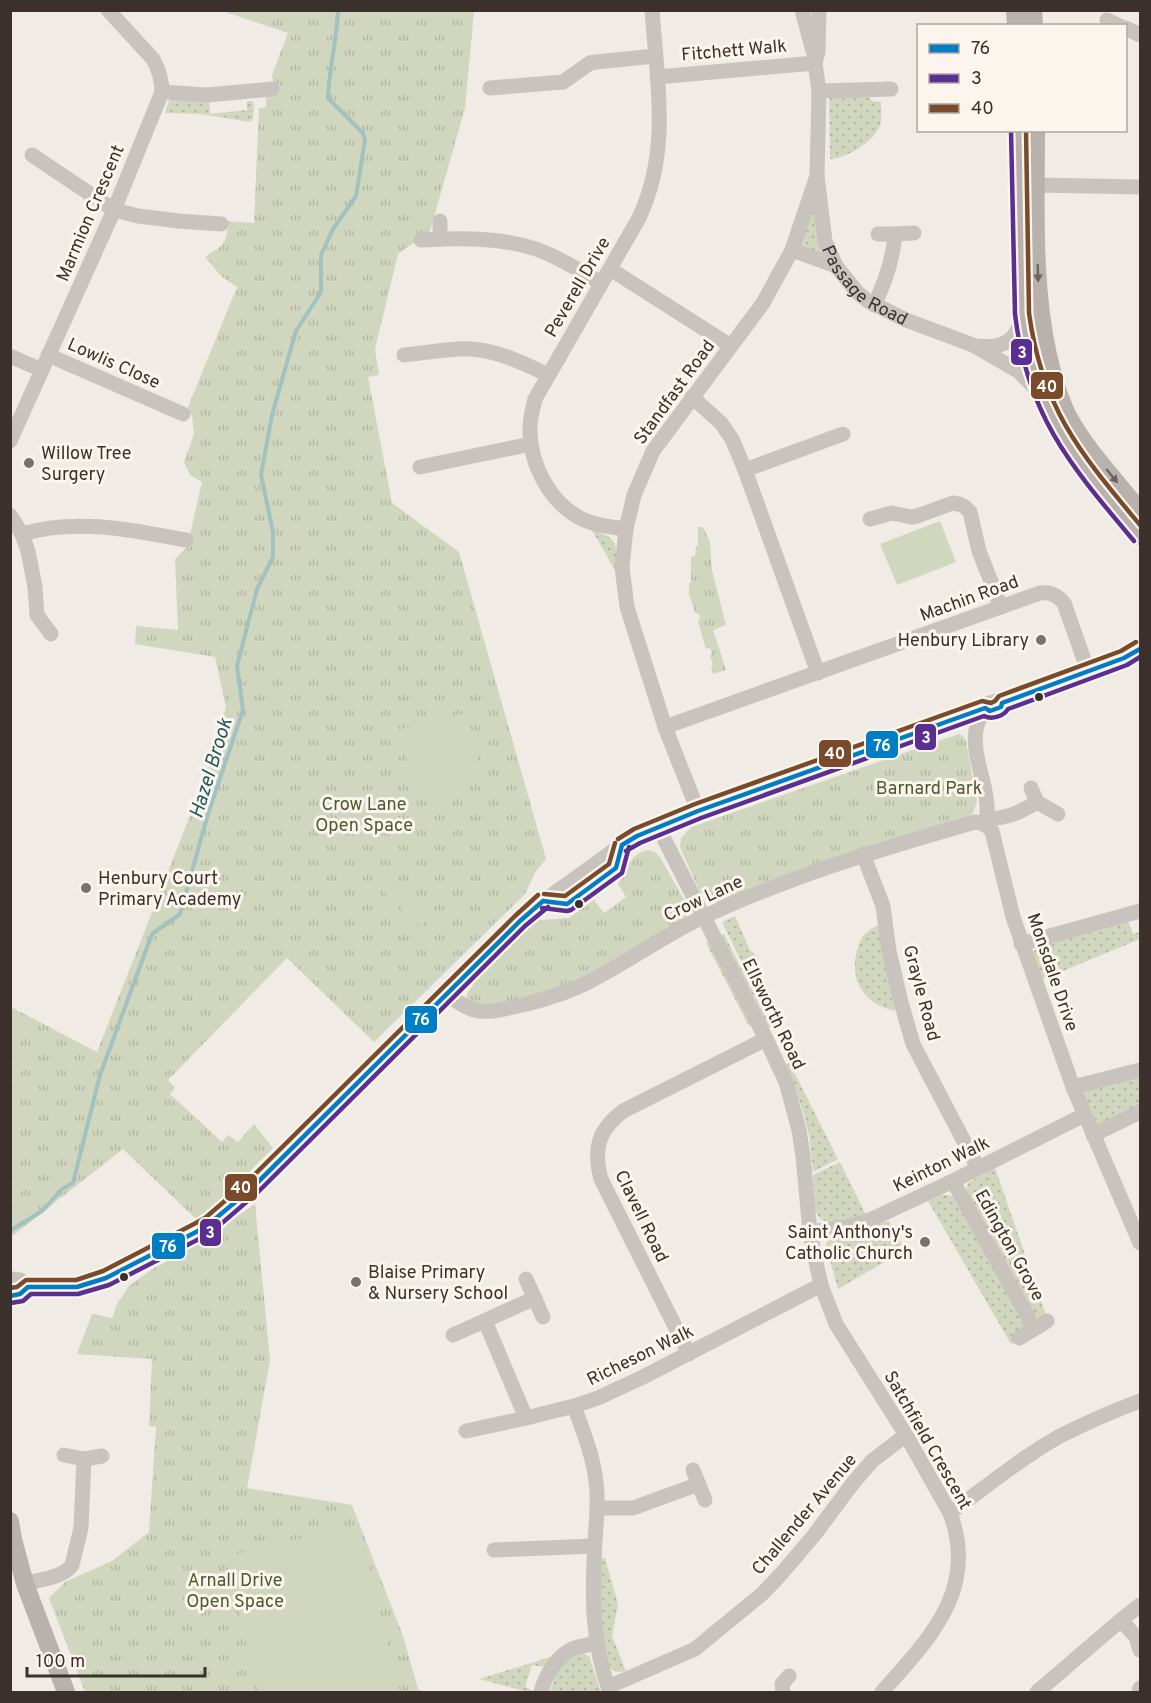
<svg xmlns="http://www.w3.org/2000/svg" width="1151" height="1703" font-family="Overpass,sans-serif">
<style>
.grass{fill:url(#grass-dots)}
.park{fill:url(#park-tufts)}
.pitch{fill:#d1d6bf}
.lines{fill:none;stroke-linecap:round;stroke-linejoin:round}
.stream{stroke:#a1c2c1;stroke-width:4}
.minor{stroke:#c9c3be;stroke-width:15}
.major{stroke:#b8b1ad;stroke-width:18}
.bus-1-casing{stroke:#fbf5ee;stroke-width:9}
.bus-2-casing{stroke:#fbf5ee;stroke-width:9}
.bus-3-casing{stroke:#fbf5ee;stroke-width:9}
.bus-1{stroke:#007ec5;stroke-width:4.5}
.bus-2{stroke:#5b2e91;stroke-width:4.5}
.bus-3{stroke:#7a4b2a;stroke-width:4.5}
.oneway{fill:#6d645f}
.poi-dot{fill:#7a716c;stroke:#fbf5ee;stroke-width:2}
.bus-dot{fill:#3b302b;stroke:#fbf5ee;stroke-width:2}
.labels{text-anchor:middle;stroke-width:6;stroke-linejoin:round;paint-order:stroke}
.street-label{font-size:18px;fill:#3b302b;stroke:#fbf5ee}
.poi-label{font-size:18px;fill:#3b302b;stroke:#fbf5ee;text-anchor:start}
.park-label{font-size:18px;fill:#4a5a2e;stroke:#fbf5ee}
.water-label{font-size:20px;font-style:italic;fill:#1f5a5e;stroke:#fbf5ee}
.line-badge{stroke:#fbf5ee;stroke-width:2}
.badge-label{font-size:16px;text-anchor:middle;font-weight:bold;fill:#fff}
</style>
<defs>
<pattern id="grass-dots" width="8" height="8" patternUnits="userSpaceOnUse" patternTransform="scale(1.5)"><rect width="8" height="8" fill="#d1d6bf"/><path d="M2 2h.1M6 6h.1" fill="none" stroke="#b4b8a4" stroke-width="1.8" stroke-linecap="round"/></pattern>
<pattern id="park-tufts" width="24" height="20" patternUnits="userSpaceOnUse" patternTransform="scale(1.5)"><rect width="24" height="20" fill="#d1d6bf"/><path d="M3 7l-1-3M5 7V3M7 7l1-3M15 17l-1-3M17 17v-4M19 17l1-3" fill="none" stroke="#b4b8a4"/></pattern>
</defs>
<rect width="100%" height="100%" fill="#f0ebe5"/>
<path class="grass" d="M867 93 872 101 881 102C881 108 882 119 880 125 874 142 847 158 830 159L829 94Z
M173 98 209 99 210 114 247 110V101H252L254 104 253 119 250 122 201 114 165 113 169 101Z
M815 201 824 255 800 247Z
M592 530C621 539 616 544 616 572Z
M735 916 750 950 758 957 743 965 722 922Z
M1128 921 1133 934 1140 932V939L1041 980 1033 952C1044 939 1108 926 1128 921Z
M878 925 895 1011C864 1004 849 981 857 950 859 944 861 937 866 933 869 930 874 927 878 925Z
M724 934 771 1027 766 1029 719 936Z
M711 940 753 1024 749 1026 706 943Z
M789 1062 838 1159 813 1172 809 1135 802 1108 786 1065Z
M1140 1075V1108L1097 1126 1084 1096V1092L1086 1090Z
M840 1162 866 1215C853 1218 825 1231 817 1214 813 1206 814 1185 813 1175Z
M995 1168 1047 1318 1033 1316 966 1191 968 1183Z
M941 1195H948L954 1197 1024 1325 1017 1340 1011 1344 928 1201Z
M889 1221 905 1250 838 1289 826 1246 827 1242 836 1235Z
M605 1558 618 1604 612 1636 626 1671C619 1673 614 1672 608 1666L600 1612V1559Z
M582 1653 589 1656 601 1692H550C556 1673 561 1659 582 1653Z
M551 1657 543 1667 532 1665 525 1687 534 1691 533 1692H528L479 1679Z"/>
<path class="park" d="M226 11H474L465 108 430 231 398 254 375 349 379 375 368 377 392 503 459 552 546 859 536 871 525 894 374 1042 287 958 168 1080 175 1088 170 1094 222 1142 228 1135 238 1142 254 1124 273 1148 219 1202 197 1220 123 1149 11 1237V1007L97 1052 208 770 226 707 215 657 135 644 136 626 178 630 175 559 187 547 202 482 190 475 184 462 194 434 192 415 186 412 237 287 221 276 205 257C224 245 227 244 228 221L254 223 259 108 266 107V98L275 92 272 75 288 33 228 13Z
M698 527H703L710 542 712 570 726 625 713 630 726 670 713 674 711 667 713 665 710 656 712 653 710 648 706 649 698 622 700 619 699 614 695 613 689 594V584L691 582V557L695 556 696 547 698 545Z
M959 734 963 736 966 741 977 801 973 813 966 819 720 904 709 900 700 892 680 847 681 838 691 827Z
M648 850 655 852 660 857 687 905V916L684 921 567 986 488 1009 465 1001 468 992 475 982 473 979 539 917 541 920 569 918 594 900 604 913 626 897 618 884C626 869 630 854 648 850Z
M255 1204 270 1360 247 1488 352 1505 403 1636 418 1689 424 1692H85L49 1598 65 1582 112 1561 149 1532 156 1427 149 1426 152 1359 77 1354 92 1314 112 1318 117 1304 129 1286 151 1270 191 1247Z"/>
<path class="pitch" d="M940 521 956 562 897 585 880 544Z
M467 713 483 782 416 797 400 729Z
M395 878 433 914 421 927 383 891Z
M357 1524 400 1692H259L225 1557Z"/>
<g class="lines">
<path class="stream" d="M10 1231 42 1211 62 1189 73 1183 100 1075 152 934 180 914 208 814 243 710 237 666 257 589 273 557V532L261 475 272 415 296 331 321 292V255L333 229 356 196 365 140 363 133 328 98C329 68 337 40 338 10"/>
<g class="minor">
<path d="M802 10 813 51"/>
<path id="s1" d="M819 10 818 52 815 63 819 91 817 176 825 241 836 266 857 292 868 301 906 320 973 345 1018 371 1038 391"/>
<path d="M1107 20 1120 26"/>
<path d="M1126 28 1140 35"/>
<path d="M657 77 815 63"/>
<path d="M490 88 563 82 590 63 596 62 655 56"/>
<path d="M819 91 891 89"/>
<path d="M162 92 207 95 272 89"/>
<path d="M32 155 114 210 138 216 179 221 221 224"/>
<path d="M1036 185 1140 187"/>
<path d="M440 221V239"/>
<path d="M878 234H895"/>
<path d="M421 240C458 238 500 237 536 249 559 257 580 271 601 283"/>
<path d="M792 250 836 266"/>
<path d="M610 269 731 346"/>
<path d="M874 305C885 283 893 259 895 234L914 233"/>
<path d="M979 346C1002 349 1019 340 1021 316"/>
<path d="M48 355 183 414"/>
<path d="M404 355C422 353 441 350 459 349 491 347 521 362 548 375"/>
<path d="M10 356 42 370"/>
<path d="M692 397 721 423 732 439 745 470 818 673"/>
<path d="M10 441 114 210 162 92C162 80 159 70 153 59L108 10"/>
<path d="M420 467 531 444"/>
<path d="M745 470 843 434"/>
<path d="M10 515 22 534 28 551 35 587 37 615 51 634"/>
<path d="M870 519 892 513 911 517 917 516 953 503 959 504 965 507 970 512 979 551 1001 607"/>
<path d="M626 529C612 527 597 526 584 520 550 504 529 464 530 427 530 418 533 408 535 399L639 218C671 150 657 82 652 10"/>
<path d="M22 534C77 518 131 530 186 540"/>
<path d="M996 709 1001 707 1002 703 1124 658 1140 649"/>
<path d="M665 727 1040 593C1051 592 1057 595 1064 603L1088 671"/>
<path d="M1031 788 1037 802 1058 814"/>
<path d="M698 811 665 727 627 607 622 567 626 529 634 495 653 451 763 303 792 250 817 176"/>
<path d="M986 819C1008 818 1019 813 1037 802"/>
<path d="M985 825C994 794 971 762 976 730 977 722 981 715 985 708"/>
<path d="M658 827 766 1039 786 1082 799 1130 803 1156 810 1232 814 1253 821 1285 836 1324 906 1435 950 1513C979 1590 929 1639 882 1692"/>
<path d="M863 854 883 906 889 951 901 1002 913 1044 978 1168"/>
<path d="M1021 944 1140 911"/>
<path d="M447 994C470 1012 480 1015 509 1008 533 1003 557 996 578 987 621 967 659 938 701 918 790 876 881 849 975 822 982 823 988 825 992 831L1013 917 1073 1087 1140 1243"/>
<path d="M1073 1087 1140 1070"/>
<path d="M1093 1135 1140 1112"/>
<path d="M953 1181 1034 1328"/>
<path d="M810 1232 852 1226 872 1219 953 1181 1084 1115"/>
<path d="M10 1279 20 1280 28 1287 62 1288 93 1283 169 1247 198 1231 209 1224 252 1188 534 908 624 843 658 827 698 811 985 708 987 704 997 701 1002 703"/>
<path d="M526 1279 543 1317"/>
<path d="M10 1296 20 1294 28 1287"/>
<path d="M485 1321 526 1418"/>
<path d="M453 1335 535 1298"/>
<path d="M1019 1338 1047 1321"/>
<path d="M689 1354 601 1179C593 1149 598 1130 623 1111L766 1039"/>
<path d="M574 1406C583 1431 593 1455 596 1482 599 1502 596 1522 595 1542 592 1594 591 1642 610 1692"/>
<path d="M466 1431 526 1418 574 1406 598 1398 643 1377 821 1285"/>
<path d="M64 1455 84 1459 102 1456"/>
<path d="M693 1470 705 1500"/>
<path d="M597 1508H633L699 1484"/>
<path d="M950 1513C986 1487 1021 1458 1060 1436 1086 1423 1113 1411 1140 1401"/>
<path d="M494 1550 594 1546"/>
<path d="M25 1584C40 1579 63 1578 72 1565L81 1528 84 1459"/>
<path d="M1121 1620 1136 1637 1140 1650"/>
<path d="M608 1687 695 1649 762 1594 782 1573 815 1534 853 1483 872 1461 906 1435"/>
<path d="M541 1692C545 1676 556 1657 572 1649 579 1646 588 1645 596 1643"/>
<path d="M783 1692 782 1684 789 1676"/>
<path d="M1037 1692 1121 1620 1140 1605"/>
<path d="M1139 1692 1140 1688"/>
</g>
<path class="major" d="M1015 10 1016 26
M1033 10 1034 26
M1018 130 1022 314C1027 367 1047 419 1079 462 1098 488 1120 512 1140 536
M1036 130C1036 205 1032 282 1048 355 1053 376 1058 396 1068 416 1087 451 1116 481 1140 511
M10 1521 13 1539 25 1584 66 1692"/>
<defs>
<path id="bus-1" d="M622 845 637 836 698 811 985 708 990 711 1001 707 1002 703 1124 658 1140 649
M543 901 567 904 616 868 622 845
M10 1296 20 1294 28 1287H77L106 1278 198 1231 209 1224 252 1188 520 921 543 901"/>
<path id="bus-2" d="M1011 130 1015 314C1027 416 1071 466 1134 541
M626 851 640 843 701 818 984 716C992 720 1004 716 1008 709L1127 665 1140 657
M542 908 567 911 571 910 622 873 629 847
M11 1303 23 1301 31 1294H78L109 1285 201 1238 214 1230 257 1193 525 926 548 907"/>
<path id="bus-3" d="M1026 130 1029 313C1042 409 1081 454 1140 525
M618 839 634 829 695 804 982 701 991 703 995 701 999 696 1121 651 1136 642
M544 894 565 896 609 864 615 843
M10 1288 17 1287 26 1280H76L103 1271 194 1224 205 1218 247 1182 515 916 538 895"/>
</defs>
<use href="#bus-1" class="bus-1-casing"/>
<use href="#bus-2" class="bus-2-casing"/>
<use href="#bus-3" class="bus-3-casing"/>
<use href="#bus-1" class="bus-1"/>
<use href="#bus-2" class="bus-2"/>
<use href="#bus-3" class="bus-3"/>
</g>
<defs><path id="oneway-solid" d="M-6-.8H1V-3.2L6.5 0L1 3.2V.8H-6Z" transform="scale(1.5)"/></defs>
<g class="oneway">
<use href="#oneway-solid" transform="translate(1038 273) rotate(88)"/>
<use href="#oneway-solid" transform="translate(1112 476) rotate(51)"/>
</g>
<g class="poi-dot">
<circle cx="29" cy="463" r="6"/>
<circle cx="1041" cy="640" r="6"/>
<circle cx="86" cy="888" r="6"/>
<circle cx="925" cy="1242" r="6"/>
<circle cx="356" cy="1282" r="6"/>
</g>
<g class="bus-dot">
<circle cx="1039" cy="697" r="5"/>
<circle cx="579" cy="904" r="5"/>
<circle cx="124" cy="1277" r="5"/>
</g>
<g class="labels">
<g class="street-label">
<text transform="translate(734 50) rotate(-5)" y="6">Fitchett Walk</text>
<text transform="translate(90 213) rotate(-67)" y="6">Marmion Crescent</text>
<text dy="6" stroke="none"><textPath href="#s1" startOffset="294">Passage Road</textPath></text>
<text transform="translate(577 287) rotate(-60)" y="6">Peverell Drive</text>
<text transform="translate(114 363) rotate(24)" y="6">Lowlis Close</text>
<text transform="translate(674 392) rotate(-54)" y="6">Standfast Road</text>
<text transform="translate(969 598) rotate(-20)" y="6">Machin Road</text>
<text transform="translate(703 898) rotate(-25)" y="6">Crow Lane</text>
<text transform="translate(1053 972) rotate(71)" y="6">Monsdale Drive</text>
<text transform="translate(922 993) rotate(75)" y="6">Grayle Road</text>
<text transform="translate(774 1014) rotate(64)" y="6">Ellsworth Road</text>
<text transform="translate(941 1164) rotate(-26)" y="6">Keinton Walk</text>
<text transform="translate(642 1216) rotate(64)" y="6">Clavell Road</text>
<text transform="translate(1010 1245) rotate(61)" y="6">Edington Grove</text>
<text transform="translate(640 1355) rotate(-26)" y="6">Richeson Walk</text>
<text transform="translate(928 1440) rotate(60)" y="6">Satchfield Crescent</text>
<text transform="translate(804 1514) rotate(-50)" y="6">Challender Avenue</text>
</g>
<g class="poi-label">
<text x="41" y="459">Willow Tree<tspan x="41" dy="21">Surgery</tspan></text>
<text x="1029" y="646" text-anchor="end">Henbury Library</text>
<text x="98" y="884">Henbury Court<tspan x="98" dy="21">Primary Academy</tspan></text>
<text x="913" y="1238" text-anchor="end">Saint Anthony's<tspan x="913" dy="21">Catholic Church</tspan></text>
<text x="368" y="1278">Blaise Primary<tspan x="368" dy="21">&amp; Nursery School</tspan></text>
</g>
<g class="park-label">
<text x="929" y="794">Barnard Park</text>
<text x="364" y="810">Crow Lane<tspan x="364" dy="21">Open Space</tspan></text>
<text x="235" y="1586">Arnall Drive<tspan x="235" dy="21">Open Space</tspan></text>
</g>
<g class="water-label">
<text transform="translate(210 768) rotate(-73)" y="7">Hazel Brook</text>
</g>
</g>
<g class="line-badge">
<rect x="1010" y="338" width="23" height="28" rx="6" fill="#5b2e91"/>
<rect x="1030" y="371" width="34" height="29" rx="6" fill="#7a4b2a"/>
<rect x="914" y="723" width="23" height="28" rx="6" fill="#5b2e91"/>
<rect x="865" y="730" width="34" height="29" rx="6" fill="#007ec5"/>
<rect x="818" y="739" width="34" height="29" rx="6" fill="#7a4b2a"/>
<rect x="404" y="1005" width="34" height="29" rx="6" fill="#007ec5"/>
<rect x="224" y="1173" width="34" height="29" rx="6" fill="#7a4b2a"/>
<rect x="199" y="1218" width="23" height="29" rx="6" fill="#5b2e91"/>
<rect x="151" y="1232" width="35" height="28" rx="6" fill="#007ec5"/>
</g>
<g class="badge-label">
<text x="1022" y="358">3</text>
<text x="1047" y="392">40</text>
<text x="926" y="743">3</text>
<text x="882" y="751">76</text>
<text x="835" y="759">40</text>
<text x="421" y="1025">76</text>
<text x="241" y="1193">40</text>
<text x="210" y="1238">3</text>
<text x="168" y="1252">76</text>
</g>
<rect width="1151" height="1703" fill="none" stroke="#3b302b" stroke-width="24"/>
<rect x="917" y="24" width="210" height="108" fill="#fbf5ee" stroke="#aea6a0" stroke-width="1.5"/>
<rect x="929" y="44" width="30" height="9" fill="#007ec5" stroke="#aea6a0" stroke-width="1.5"/>
<text x="971" y="54" font-size="18" fill="#3b302b">76</text>
<rect x="929" y="74" width="30" height="9" fill="#5b2e91" stroke="#aea6a0" stroke-width="1.5"/>
<text x="971" y="84" font-size="18" fill="#3b302b">3</text>
<rect x="929" y="104" width="30" height="9" fill="#7a4b2a" stroke="#aea6a0" stroke-width="1.5"/>
<text x="971" y="114" font-size="18" fill="#3b302b">40</text>
<path d="M27 1667v9h178v-9" fill="none" stroke="#3b302b" stroke-width="3"/>
<text x="36" y="1667" font-size="18" fill="#3b302b" stroke="#fbf5ee" stroke-width="4.5" paint-order="stroke">100 m</text>
</svg>
